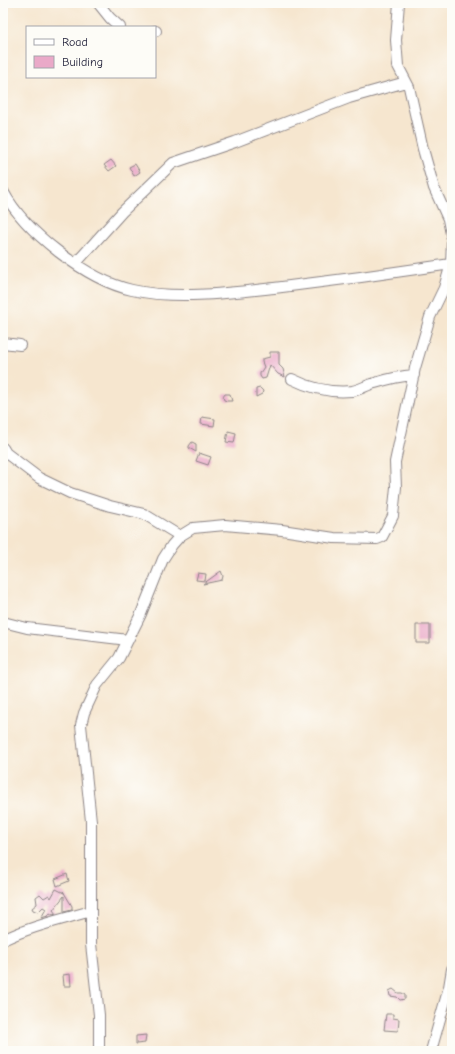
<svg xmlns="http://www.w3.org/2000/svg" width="455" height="1054" font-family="'Comic Neue',sans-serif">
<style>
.building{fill:#eaa9c8}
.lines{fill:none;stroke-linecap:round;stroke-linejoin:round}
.minor-casing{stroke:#8c8485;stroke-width:12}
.minor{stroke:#fff;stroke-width:10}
</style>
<rect width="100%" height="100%" fill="#fdfcf7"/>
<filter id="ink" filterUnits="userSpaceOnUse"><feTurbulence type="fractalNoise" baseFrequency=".025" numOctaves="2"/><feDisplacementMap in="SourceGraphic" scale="8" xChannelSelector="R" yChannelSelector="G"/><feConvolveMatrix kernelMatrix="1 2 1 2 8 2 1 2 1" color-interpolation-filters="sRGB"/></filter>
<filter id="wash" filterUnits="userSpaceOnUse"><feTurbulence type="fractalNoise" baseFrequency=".012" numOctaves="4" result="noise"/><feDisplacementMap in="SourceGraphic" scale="16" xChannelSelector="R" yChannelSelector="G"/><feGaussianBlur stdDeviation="0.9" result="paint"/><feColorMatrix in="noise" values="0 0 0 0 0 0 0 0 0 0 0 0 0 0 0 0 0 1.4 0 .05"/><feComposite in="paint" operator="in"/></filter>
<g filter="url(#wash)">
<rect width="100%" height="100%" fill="#f6e6cf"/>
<g id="blocks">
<path class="building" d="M111 160 116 166 109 171 104 165Z
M135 164 140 172 134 176 129 167Z
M270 352H279V365L283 369 285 377 278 374 270 365 266 378 262 379 260 376V373L264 367 262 362V359L270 357Z
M260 388 263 391 262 394 256 397V389Z
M225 394H230L232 401H227L224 400 223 397Z
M202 417 215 419 214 426 201 424Z
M228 431 236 433 234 443 226 442Z
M192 442 196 444V452L189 448V446Z
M199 453 211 457 208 465 196 461Z
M221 571 223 576 222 580 203 584Z
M198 573 206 574 205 581 196 580Z
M416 625H430V643H416Z
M67 874 69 881 57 886 55 879Z
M56 889 64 893 63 891 72 906V910L64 912V896L53 910 56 914 53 915 50 913 48 916 41 918 46 909 43 907 38 912 33 910 32 908 37 904 36 897 40 894 44 898 49 895 51 898Z
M70 974 71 986H64L63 975Z
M393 989 398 993H402L405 995V999L400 1000 397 997 390 996 389 991Z
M386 1014H393V1018L399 1019 398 1031 384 1030Z
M146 1035 145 1043 136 1044V1036Z"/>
</g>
</g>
<g filter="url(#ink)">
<use href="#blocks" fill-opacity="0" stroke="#8c8485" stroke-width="1"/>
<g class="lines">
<defs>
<path id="minor" d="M98 3 110 18 120 27
M399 3 396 40 398 66 409 87 423 149 434 188 448 219 452 239
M155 31H156
M3 191C25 232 87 280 132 290 176 300 230 293 274 288 333 281 392 273 451 264
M76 263 122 212 173 163 235 142 349 98 406 82
M3 343 20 345
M292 379C310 388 331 393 352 391 359 390 367 385 375 383 388 379 401 376 414 375
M3 448 6 453 39 478 70 493 110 506 144 514 180 536
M3 622 27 628 128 640
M3 940C31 926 61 920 91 911
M99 1051V1015L91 944V821L81 725 84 713 97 685 119 658 141 614 163 559 172 545 180 536 193 528 225 525 282 530 334 538 377 539 382 537 393 516 396 487 395 462 415 368 430 317 444 288 451 264 452 239
M431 1051 449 987 452 969"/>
</defs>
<use href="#minor" class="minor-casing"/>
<use href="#minor" class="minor"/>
</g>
</g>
<rect width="455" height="1054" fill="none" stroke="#fdfcf7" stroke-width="16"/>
<rect x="26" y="26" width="130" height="52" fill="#fdfcf7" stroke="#a5a5ac"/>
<rect x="34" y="39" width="20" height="6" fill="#ffffff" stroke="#a5a5ac"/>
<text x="62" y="46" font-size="12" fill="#22223b">Road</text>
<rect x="34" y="56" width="20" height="12" fill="#eaa9c8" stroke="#a5a5ac"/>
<text x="62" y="66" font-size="12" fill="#22223b">Building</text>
</svg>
